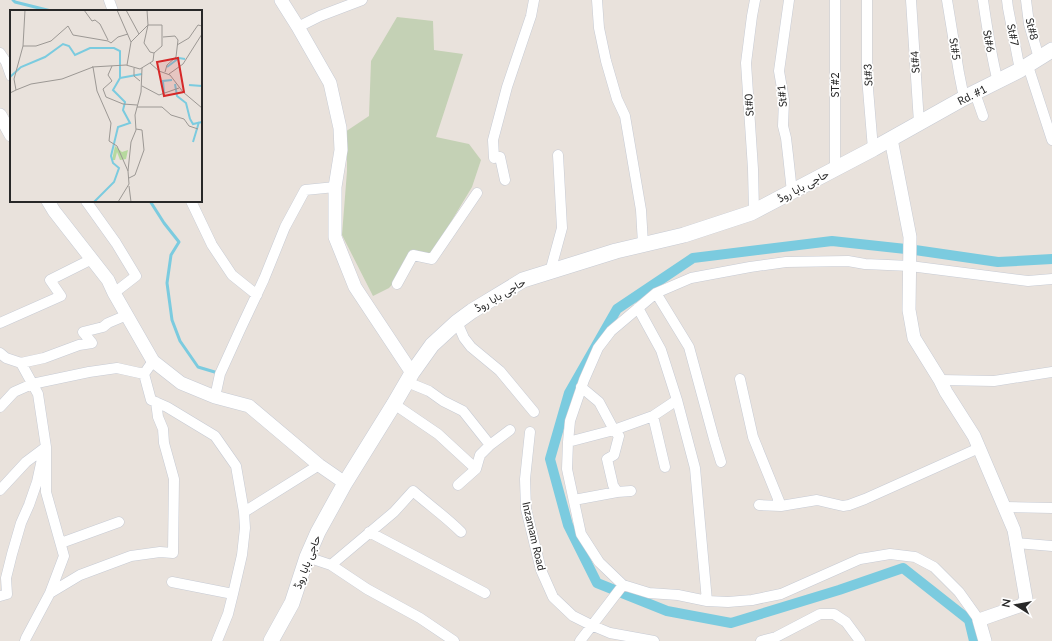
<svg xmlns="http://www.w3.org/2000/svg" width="1052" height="641" font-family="Lato,Vazirmatn,sans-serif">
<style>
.cemetery{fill:#c4d1b5}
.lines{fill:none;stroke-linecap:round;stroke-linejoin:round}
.stream{stroke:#7bcbdf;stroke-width:3}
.canal{stroke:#7bcbdf;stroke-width:10}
.minor-casing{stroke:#c7cbd4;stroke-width:11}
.tertiary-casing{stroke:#c7cbd4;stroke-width:14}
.secondary-casing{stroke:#c7cbd4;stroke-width:16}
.minor{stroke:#fff;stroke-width:10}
.tertiary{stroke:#fff;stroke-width:13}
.secondary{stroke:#fff;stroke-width:15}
.labels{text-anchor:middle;stroke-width:3.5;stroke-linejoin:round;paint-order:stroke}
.street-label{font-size:11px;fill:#282828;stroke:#fff}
.inset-river{fill:none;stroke:#7bcbdf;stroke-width:2}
.inset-road{fill:none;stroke:#9c9894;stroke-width:1}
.view{fill:#d62828;fill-opacity:0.15;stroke:#d62828;stroke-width:2}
.inset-edge{fill:none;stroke:#282828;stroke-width:2}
</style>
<rect width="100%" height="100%" fill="#e9e2dc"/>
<path class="cemetery" d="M397 17 433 21 434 50 463 54 436 137 469 144 481 160 472 187 431 255 411 250 396 280 389 288 373 296 342 235 347 171V141L340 128 345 132 369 116 371 61Z"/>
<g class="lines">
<path class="stream" d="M13 0 15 2 51 11
M150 201 164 223 179 242 171 255 167 283 172 320 180 341 198 367 218 373"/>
<path class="canal" d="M974 641 969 620 903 568 839 590 731 623 667 611 597 583 568 525 550 459 569 393 617 309 693 258 832 241 915 250 998 262 1052 259"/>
<defs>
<path id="minor" d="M109 0 113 11
M597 0 599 28 606 61 617 99 625 116 641 210 643 244
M789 0 779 71 784 100 783 126 786 138 788 155 792 192
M835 0V169
M867 0V77L873 149
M911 0 919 123
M947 0 959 73 964 98
M983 0C987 28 991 55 998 82
M1007 0 1008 8 1020 70
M1026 0 1029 24 1039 58
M298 27 320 16 362 0
M0 53 6 62 11 76
M1028 66 1052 140
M975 93 983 116
M500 157 505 180
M494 158 493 140 502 106 507 87 531 16 534 0
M86 201 116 243 136 276 114 293
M191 201 212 245 232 275 257 295
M754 211 753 169 746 63 752 16 755 0
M550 272 562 228 558 155
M397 284 413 255 432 259 477 193
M656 293 689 347 714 439 721 462
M638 308 661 350 677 400 695 468 707 601
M457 322 464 338 471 347 500 371 534 412
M0 323 61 296 50 280 92 259
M0 353 6 358 21 363 44 358 79 345 92 343 83 332 103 327 108 323 127 315
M153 361 144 374 151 400 167 407 215 436 236 466 244 512 245 528 242 555 233 594 228 614 217 641
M21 363 38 394 46 447V492L64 556 50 593 26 638 25 641
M740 379 753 437 781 506
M940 380 994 381 1052 372
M407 382 429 391 443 401 463 411 490 445
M581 387 599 402 614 430 619 436 614 455 607 459 613 485 617 492
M215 397 220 374 240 330 264 279 285 227 305 190 335 187
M394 404 438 434 476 469
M0 407 14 392 32 384 89 372 117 368 144 374
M653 416 665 467
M530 432 525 479 526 509 541 570 553 597 573 616 591 625 610 633 654 641
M568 442 614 430 653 416 677 400
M458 485 476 469 480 455 490 445 510 430
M0 490 26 462 46 447
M574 500 617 492 631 491
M759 505 781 506 817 500 843 506 849 505 865 499 979 448
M1004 507 1052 508
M244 512 319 465
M369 532 485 593
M61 543 119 522
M1015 543 1052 546
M307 557 331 565 367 589 420 618 454 641
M331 565 394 512 413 491C429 505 446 517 461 532
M172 582 233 594
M50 593 80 575 131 556 160 552 173 553 174 479 164 443 163 429 158 417 156 402
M0 596 7 594 6 578 12 554 21 523 29 505 37 482 42 459
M979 620 959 592 934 567 915 557 890 554 860 559 781 594 752 600 728 602 707 601 678 595 649 593 623 585 599 562 581 534 567 469 568 442 570 421 584 380 598 348 611 331 656 293 691 278 750 267 786 262 848 261 865 264 910 266 1028 281 1052 279
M580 641 623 585
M761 641 776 637 820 614H834L846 622 860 641"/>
<path id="tertiary" d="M281 0 298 27 330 83 340 128 341 150 335 187V237L355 287 412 373
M0 115 11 135
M891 139 910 237 909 310 914 338 940 380 946 392 974 436 1014 530 1026 599 1022 605 979 620 985 641
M48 201 54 211 108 280 114 293 153 361 181 383 215 397 249 406 319 465 345 483"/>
<path id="secondary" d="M271 641 292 603 307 557 318 532 345 483 394 404 412 373 432 345 457 322 472 311 523 280 616 251 684 235 751 213 873 149 964 98 1020 70 1052 50"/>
</defs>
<use href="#minor" class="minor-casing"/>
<use href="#tertiary" class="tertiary-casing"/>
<use href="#secondary" class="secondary-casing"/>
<use href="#minor" class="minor"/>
<use href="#tertiary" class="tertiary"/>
<use href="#secondary" class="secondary"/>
</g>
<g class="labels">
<g class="street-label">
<text transform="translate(1032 29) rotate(77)" y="4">St#8</text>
<text transform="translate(1013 35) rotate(79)" y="4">St#7</text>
<text transform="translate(989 41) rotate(80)" y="4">St#6</text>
<text transform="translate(955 49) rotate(81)" y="4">St#5</text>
<text transform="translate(915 62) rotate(-94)" y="4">St#4</text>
<text transform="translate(868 75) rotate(-92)" y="4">St#3</text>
<text transform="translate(835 85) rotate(-90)" y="4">ST#2</text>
<text transform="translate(972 95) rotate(-27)" y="4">Rd. #1</text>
<text transform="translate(782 96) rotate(-95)" y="4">St#1</text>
<text transform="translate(749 105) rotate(-94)" y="4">St#0</text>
<text transform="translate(803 186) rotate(-28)" y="4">حاجی بابا روڈ</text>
<text transform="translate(500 295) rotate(-30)" y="4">حاجی بابا روڈ</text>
<text transform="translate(534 536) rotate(77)" y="4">Inzamam Road</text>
<text transform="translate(307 562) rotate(-69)" y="4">حاجی بابا روڈ</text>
</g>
</g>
<g transform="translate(10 10)">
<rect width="192" height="192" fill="#e9e2dc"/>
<path d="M105 136 112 142 118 140 116 149 110 150 107 142 105 150H102Z" fill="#b6d99e"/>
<path class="inset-river" d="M157 57 169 48 175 49M0 67 11 57 35 47 53 34 59 36 65 45 80 38H104L110 41V68L103 80 115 92 113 100 120 113 108 117 101 146 103 153 109 158 104 172 84 192M110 68 132 64M165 74 167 86 176 93 180 109M179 75 192 76M154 83 153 71 162 70M180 109 183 114 192 112M183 132 189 112"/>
<path class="inset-road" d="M74 0 82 11 85 10 90 14 98 30M107 0 121 32 117 55M116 0 129 24M137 0 138 15 134 33 140 42 144 43M138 15H152V36L144 43M153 27 165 26 168 30 166 47 157 55 155 62M98 31 101 33 108 27 118 24M121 32 138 15M167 35 179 28 188 15 192 16M13 36H26L41 31 58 16 63 25 98 31M140 53 149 61 160 65 173 82 192 98M102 56 98 65 102 71 93 79 96 87 113 94 127 95M82 57 116 55 130 59 143 51 144 43M124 58V66L130 71M159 64 173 54 192 24M132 76 149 85 169 78M6 80 21 74 52 69 83 57 87 81 101 113 99 131 107 136 118 161M0 83 6 80 4 69 13 36 15 0M127 97H152L161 105 174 109 179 116 188 119M119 168 125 165 134 140 132 120 126 119M119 176 121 192M108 192 119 174 118 161 121 132 126 120 125 105 131 82 132 58"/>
<path class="view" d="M168 48 174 82 154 86 147 52Z"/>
<rect width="192" height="192" class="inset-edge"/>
</g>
<g transform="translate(1016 605) rotate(281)" stroke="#ffffff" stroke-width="3" paint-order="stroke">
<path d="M0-3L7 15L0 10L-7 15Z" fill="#282828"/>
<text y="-6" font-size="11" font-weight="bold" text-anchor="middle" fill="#282828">N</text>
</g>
</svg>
